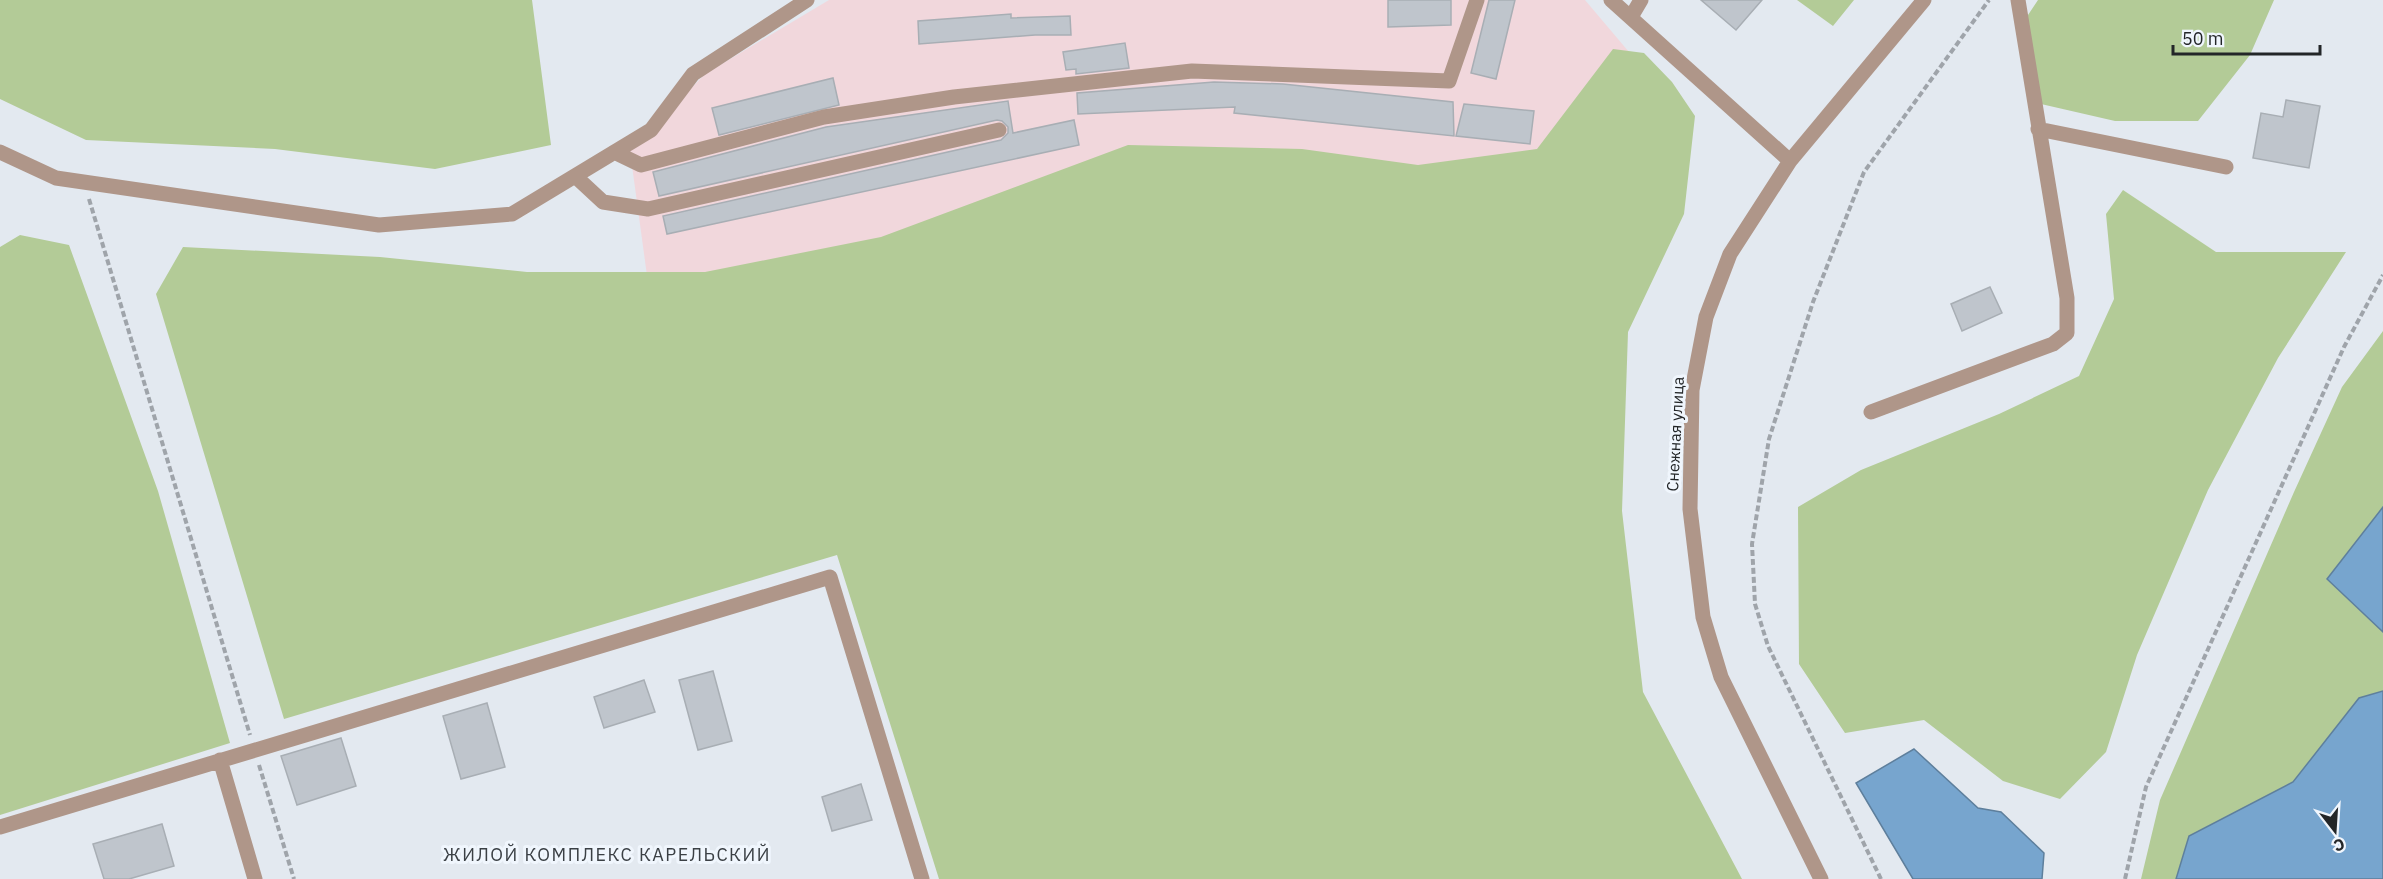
<svg xmlns="http://www.w3.org/2000/svg" width="2383" height="879" font-family="'IBM Plex Sans',sans-serif">
<style>
.industrial{fill:#f1d7dc}
.green{fill:#b3cb97}
.water{fill:#77a5ce;stroke:#5e7f9c;stroke-width:1.5}
.building{fill:#bfc5cc;stroke:#a8aeb4;stroke-width:1.5}
.lines{fill:none;stroke-linecap:round;stroke-linejoin:round}
.path{stroke:#9fa4aa;stroke-width:4;stroke-dasharray:6 3;stroke-linecap:butt}
.minor{stroke:#af9689;stroke-width:15}
.labels{text-anchor:middle;stroke-width:6;stroke-linejoin:round;paint-order:stroke}
.street-label{font-size:16px;fill:#232628;stroke:#f0f6fd}
.neighbourhood-label{font-size:18px;letter-spacing:1.5px;fill:#3b4045;stroke:#f0f6fd}
</style>
<rect width="100%" height="100%" fill="#e3e9f0"/>
<path class="industrial" d="M829 0H1585L1629 52 1547 150 648 283 630 151 705 74Z"/>
<path class="green" d="M0 0H532L551 145 435 169 275 149 86 140 0 99Z
M1797 0H1854L1833 26Z
M2038 0H2274L2250 55 2198 121H2115L2041 104 2024 21Z
M1613 49 1644 53 1672 82 1695 116 1684 214 1628 332 1622 511 1643 692 1742 879H939L837 555 284 719 156 294 183 247 380 257 527 272H705L881 237 1128 145 1302 149 1418 165 1537 149Z
M2123 190 2216 252H2346L2278 358 2208 490 2137 655 2106 752 2060 799 2003 781 1924 720 1845 733 1799 664 1798 507 1861 470 1999 414 2079 376 2114 299 2106 214Z
M20 235 69 245 158 491 230 743 0 815V247Z
M2383 331V507L2327 579 2383 632V691L2359 698 2293 782 2189 836 2176 879H2141L2160 800 2294 492 2342 387Z"/>
<path class="water" d="M2383 507V632L2327 579Z
M2383 691V879H2176L2189 836 2293 782 2359 698Z
M1914 749 1978 808 2001 812 2044 853 2042 879H1913L1856 783Z"/>
<path class="building" d="M1388 0H1451V25L1388 27Z
M1489 0H1515L1496 79 1471 73Z
M1701 0H1762L1736 30Z
M1011 14V18L1070 16 1071 35H1035L919 44 918 21Z
M1125 43 1129 68 1076 74V69L1066 70 1063 52Z
M833 78 839 105 719 135 712 108Z
M1214 82 1283 84 1453 102 1454 136 1234 113 1235 107 1078 114 1077 93Z
M2286 100 2320 106 2309 168 2253 158 2261 113 2283 117Z
M1008 101 1013 133 1074 120 1079 145 667 234 663 216 1001 140 1008 133V127L1002 121 997 120 659 196 653 172 826 127Z
M1464 104 1534 111 1530 144 1456 136Z
M1990 287 2002 313 1962 331 1951 304Z
M713 671 732 741 698 750 679 680Z
M644 680 655 712 604 728 594 697Z
M487 703 505 767 461 779 443 716Z
M341 738 356 786 297 805 281 756Z
M861 784 872 820 832 831 822 797Z
M162 824 174 866 129 879H104L93 844Z"/>
<g class="lines">
<path class="path" d="M89 199 250 735
M259 765 294 879
M1881 879 1768 646 1755 604 1752 544 1769 439 1813 302 1864 172 1989 0
M2125 879 2146 787 2344 347 2383 275"/>
<path class="minor" d="M1611 0 1790 161
M1631 17 1641 0
M2038 129 2226 167
M0 152 56 178 379 225 512 214 651 130 693 74 807 0
M614 152 641 165 824 117 954 97 1192 71 1449 81 1477 0
M575 176 603 202 648 209 999 130
M1871 412 2053 344 2067 333V298L2018 0
M220 760 255 879
M0 827 830 577 922 879
M1821 879 1721 677 1703 617 1690 509 1692 390 1706 317 1730 254 1790 161 1924 0"/>
</g>
<g class="labels">
<g class="street-label">
<text transform="translate(1675 434) rotate(-87)" y="6">Снежная улица</text>
</g>
<g class="neighbourhood-label">
<text x="607" y="861">ЖИЛОЙ КОМПЛЕКС КАРЕЛЬСКИЙ</text>
</g>
</g>
<g transform="translate(2335 831) rotate(163)" stroke="#f0f6fd" stroke-width="4.5" paint-order="stroke">
<path d="M0-4.5L10 22L0 15L-10 22Z" fill="#232628"/>
<text y="-9" font-size="16" font-weight="bold" text-anchor="middle" fill="#232628">С</text>
</g>
<path d="M2173 45v9h147v-9" fill="none" stroke="#232628" stroke-width="3"/>
<text x="2182" y="45" font-size="18" fill="#232628" stroke="#f0f6fd" stroke-width="4.5" paint-order="stroke">50 m</text>
</svg>
